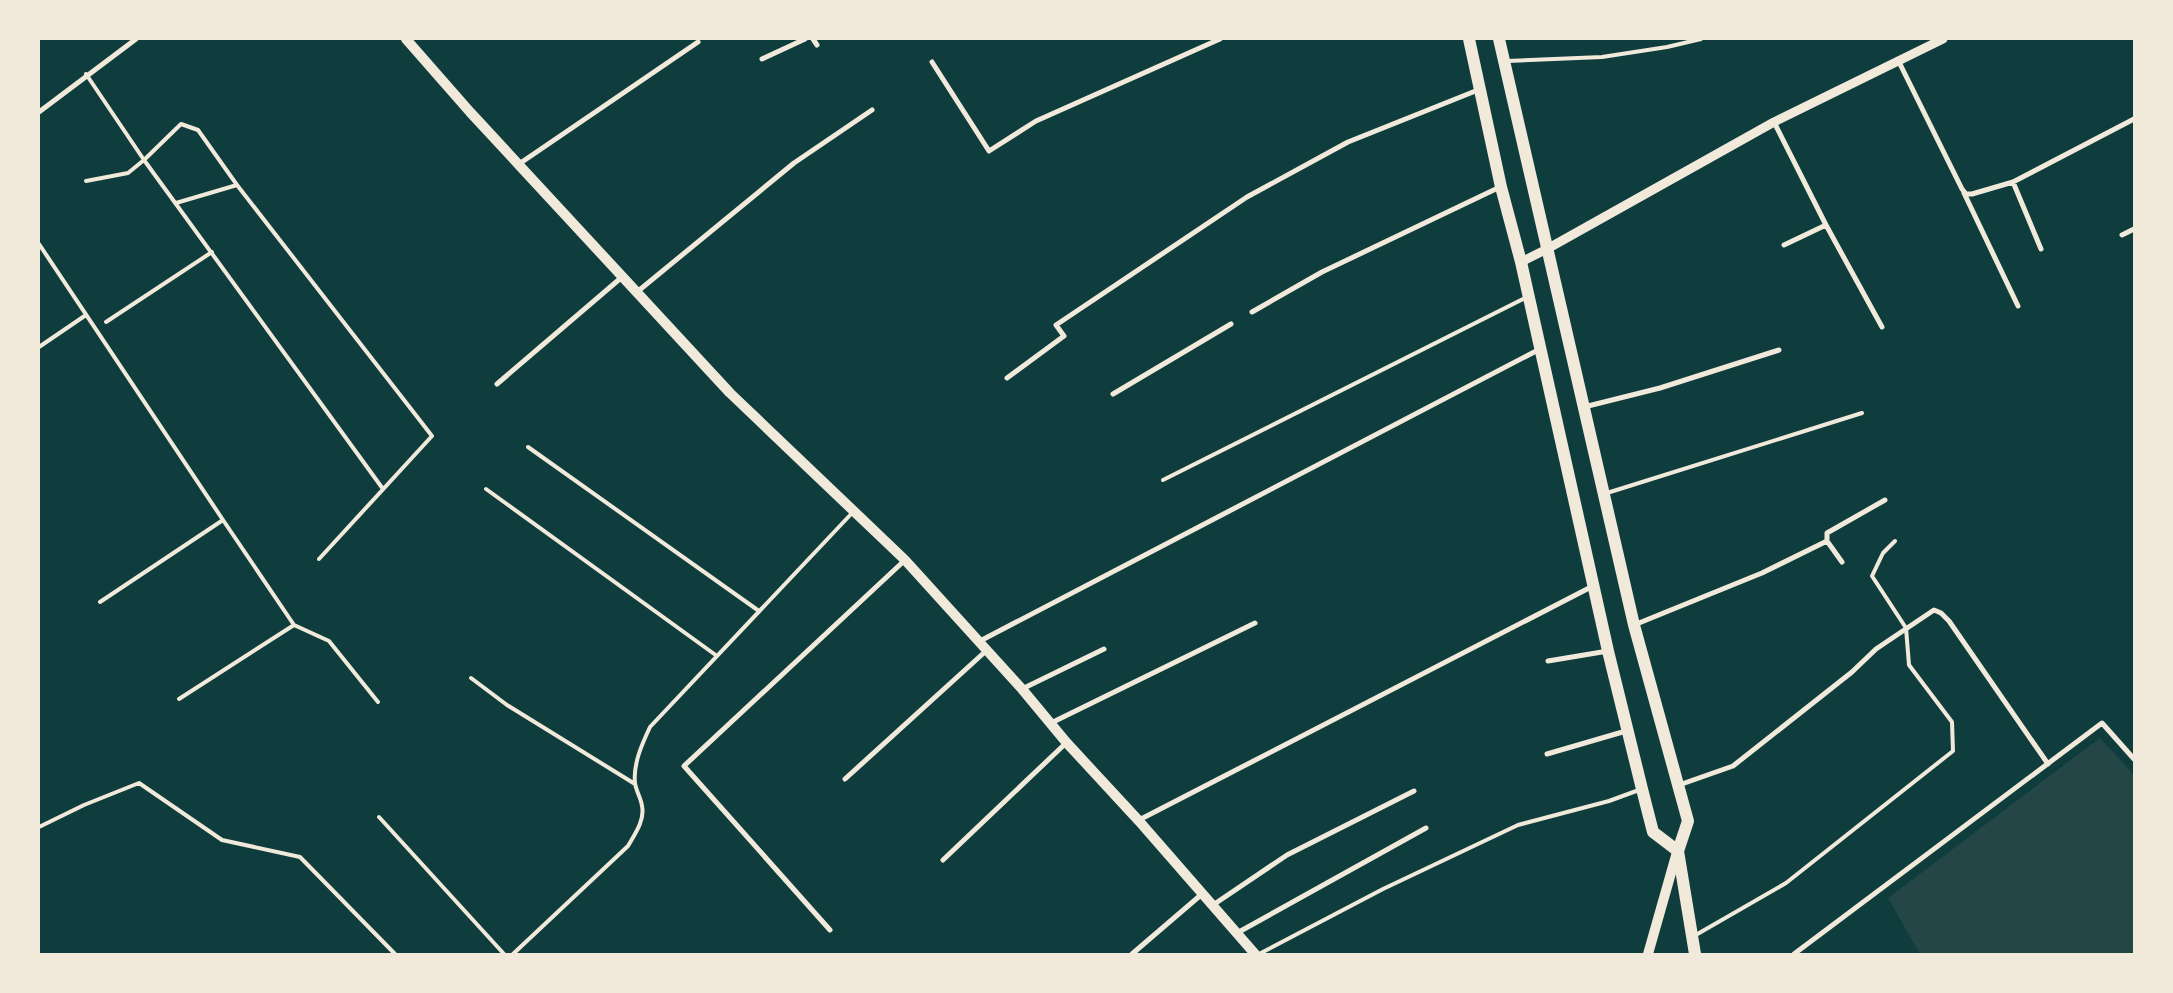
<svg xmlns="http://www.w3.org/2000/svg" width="2173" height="993" font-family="'Source Sans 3',sans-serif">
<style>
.green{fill:#244646}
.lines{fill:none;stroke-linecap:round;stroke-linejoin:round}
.service{stroke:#f1e9da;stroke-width:4}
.minor{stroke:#f1e9da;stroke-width:5}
.tertiary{stroke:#f1e9da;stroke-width:9}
.secondary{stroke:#f1e9da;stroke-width:10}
.primary{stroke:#f1e9da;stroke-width:12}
</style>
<rect width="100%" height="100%" fill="#0f3d3e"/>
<path class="green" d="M2100 738 2134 775V954H1920L1888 898Z"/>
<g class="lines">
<path class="service" d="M1507 61 1602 57 1667 47 1701 39
M86 74 144 160 181 124 198 130 237 185
M86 181 128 173 144 160 383 489
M176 203 237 185 432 436 319 559
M39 244 223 520 100 602
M106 322 212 252
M39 347 86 315
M528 447 759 611
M1163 480 1527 297
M486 489 717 656
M1607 493 1862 413
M294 625 329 641 378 702
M471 678 507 705 635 784
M179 699 294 625 223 520
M379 817 504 954
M39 827 84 805 139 783 222 840 300 857 395 954
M1694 936 1786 883 1953 751 1952 722 1909 665 1906 628 1872 576 1883 553 1895 541
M513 954 628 846C635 834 645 820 642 806 641 798 636 791 635 783 633 764 642 744 650 727L853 512
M1259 954 1383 889 1518 825 1609 801 1639 790"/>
<path class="minor" d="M813 39 817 45
M762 59 805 39
M1898 60 1962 189 1966 194H1972L2013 182 2134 119
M932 62 989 151 1036 121 1220 39
M39 112 136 39
M1774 122 1826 225 1784 245
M519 164 698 42
M2013 182 2041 249
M1964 193 2018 306
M1826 225 1882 327
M2122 235 2134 229
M637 292 794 163 872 110
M1252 312 1322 272 1500 187
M1007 378 1064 336 1056 325 1247 197 1348 142 1478 90
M497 384 622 277
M1113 394 1231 324
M1584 407 1660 388 1779 350
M1827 541V533L1885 500
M1634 625 1762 573 1827 541 1842 562
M980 641 1540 349
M1548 661 1608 651
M1022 689 1104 649
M1051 723 1255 623
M1547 754 1626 731
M845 779 987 650
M1679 785 1733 766 1852 672 1876 649 1934 610 1941 613 1949 621 2048 764
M1139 820 1593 586
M943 860 1066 743
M1213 905 1287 855 1414 791
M830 930 684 766 905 560
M1237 933 1426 828
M1132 954 1202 894
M1794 954 2102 723 2134 759"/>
<path class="tertiary" d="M1521 262 1547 249 1774 122 1943 39"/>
<path class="secondary" d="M406 39 470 112 730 393 905 560 1022 689 1066 742 1139 821 1255 954
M1648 954 1677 852"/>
<path class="primary" d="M1469 39 1501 187 1521 262 1608 651 1642 789 1653 832 1678 851
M1499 39 1634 625 1688 821 1678 851 1695 954"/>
</g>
<rect width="2173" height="993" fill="none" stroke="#f1e9da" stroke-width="80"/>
</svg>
